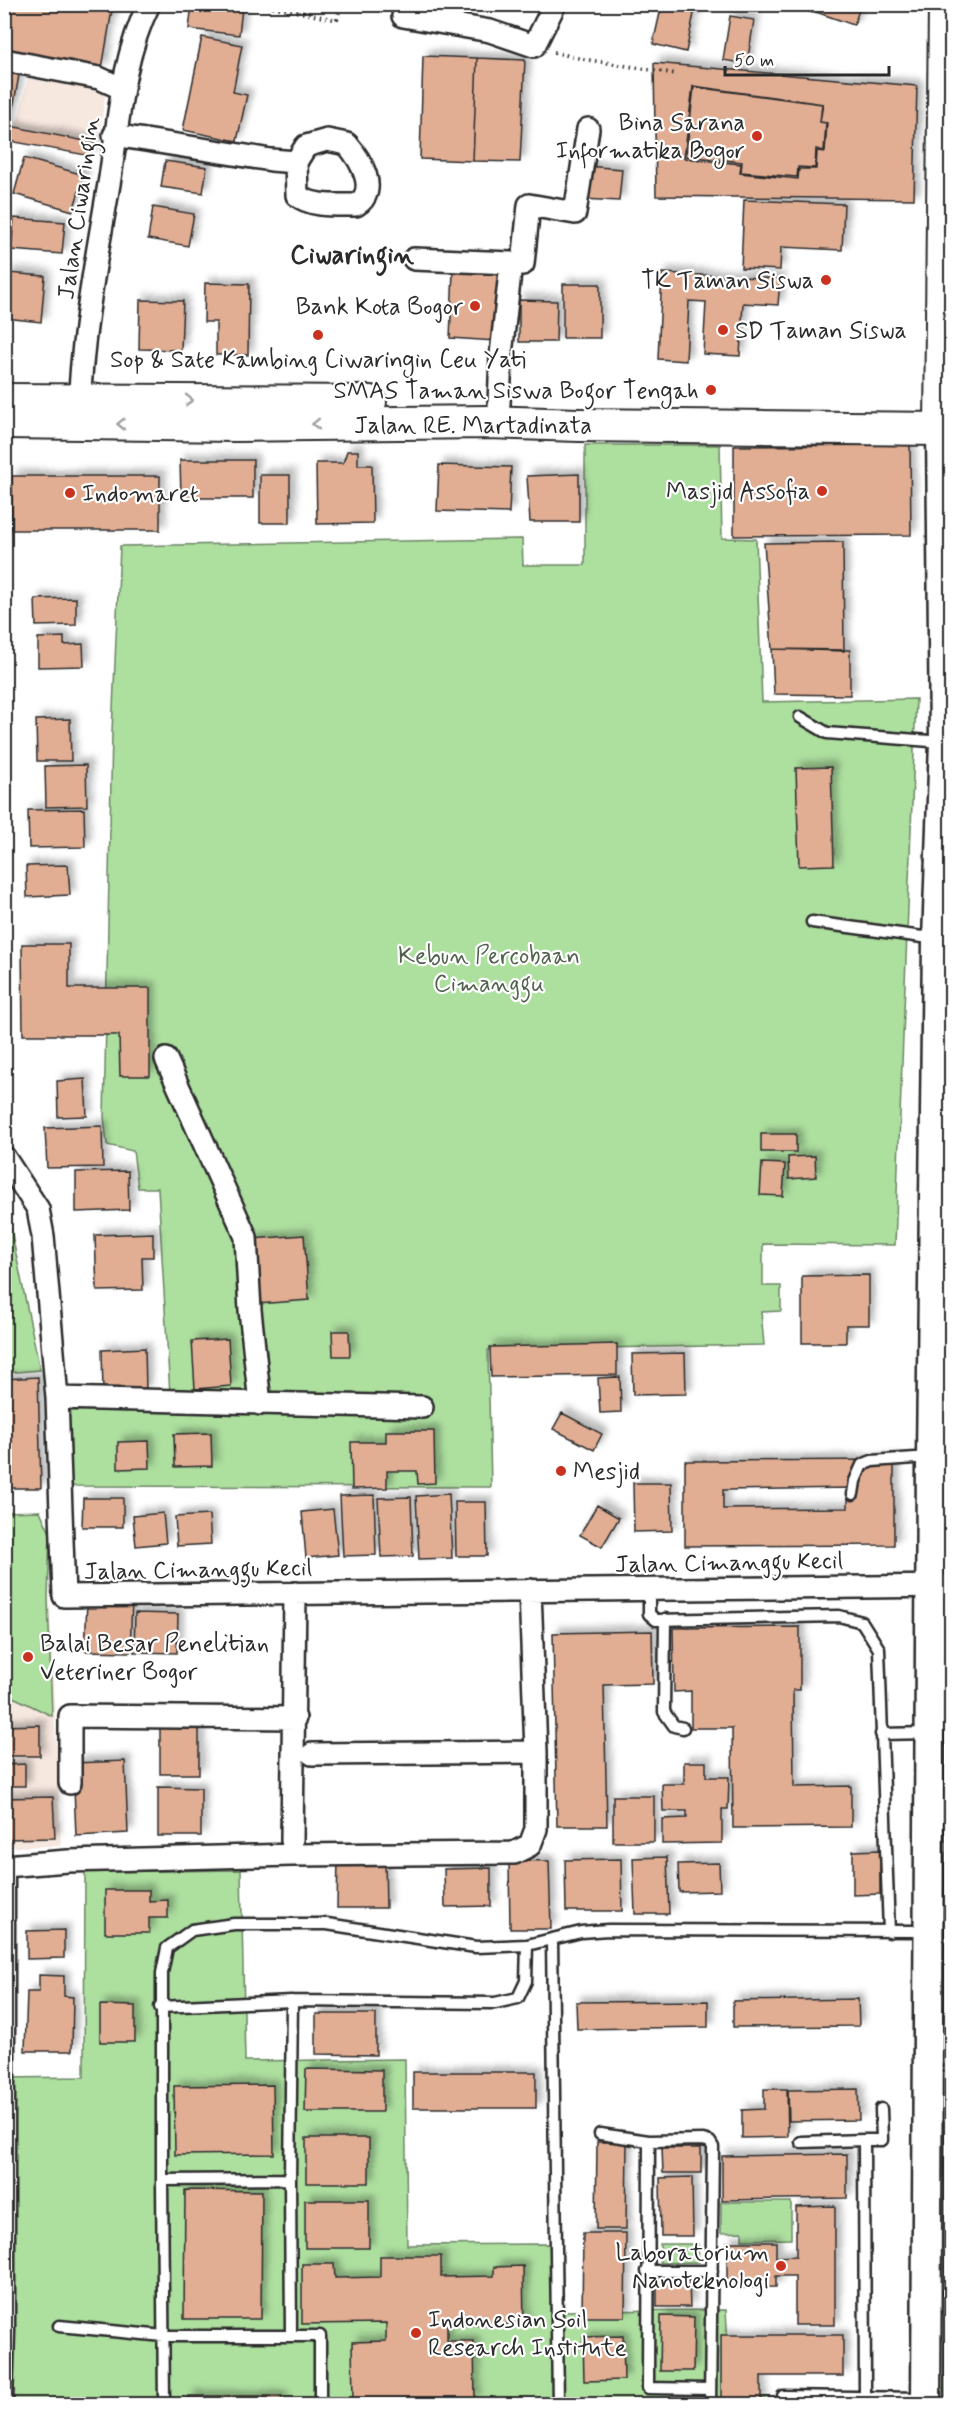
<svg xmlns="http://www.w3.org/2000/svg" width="956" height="2409" font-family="Mynerve,sans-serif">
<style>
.built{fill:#f6e7df}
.green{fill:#addf9f;stroke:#6c8565;stroke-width:1.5}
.building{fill:#e1ae94;stroke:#2b2b2b;stroke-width:1.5;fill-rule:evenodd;filter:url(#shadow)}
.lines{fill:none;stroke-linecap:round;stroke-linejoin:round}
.lane-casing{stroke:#2b2b2b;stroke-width:15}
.street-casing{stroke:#2b2b2b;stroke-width:26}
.secondary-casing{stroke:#2b2b2b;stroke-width:33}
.primary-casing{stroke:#2b2b2b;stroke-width:36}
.path{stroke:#2b2b2b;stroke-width:4;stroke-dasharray:1.5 4.5;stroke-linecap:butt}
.lane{stroke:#fff;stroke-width:10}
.street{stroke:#fff;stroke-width:21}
.secondary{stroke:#fff;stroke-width:28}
.primary{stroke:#fff;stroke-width:32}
.oneway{stroke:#a0a0a0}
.poi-dot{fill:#c8321e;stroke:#fff;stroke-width:2}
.labels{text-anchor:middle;stroke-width:4.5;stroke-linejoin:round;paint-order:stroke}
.poi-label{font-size:24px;fill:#2b2b2b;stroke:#fff;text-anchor:end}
.street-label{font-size:24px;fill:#2b2b2b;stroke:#fff}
.park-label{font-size:24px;fill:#52614e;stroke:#fff}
.neighbourhood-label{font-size:26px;font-weight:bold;fill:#2b2b2b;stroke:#fff}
</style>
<defs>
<filter id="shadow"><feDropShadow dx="5.5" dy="-5.5" stdDeviation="3" flood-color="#0004"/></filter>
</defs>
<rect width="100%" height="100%" fill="#fff"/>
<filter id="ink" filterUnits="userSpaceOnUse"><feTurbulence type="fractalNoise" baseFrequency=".0167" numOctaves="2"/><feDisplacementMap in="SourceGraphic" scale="12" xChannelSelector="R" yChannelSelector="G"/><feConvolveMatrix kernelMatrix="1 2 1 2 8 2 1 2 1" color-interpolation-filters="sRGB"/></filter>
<g filter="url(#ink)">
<path class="built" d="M28 78 106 92 98 144 16 128Z
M4 1492 49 1593 61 1846 5 1847Z"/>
<path class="green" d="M585 445H720L722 538 756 539 762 702 916 699 895 1245 763 1244V1286H781V1311L761 1312 764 1345 488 1350 491 1487 70 1486 69 1397 170 1395 158 1188H138L133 1151 107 1145 104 1117 112 732 120 546 522 539 523 565H585Z
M5 1201 40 1370 5 1373Z
M951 1368 952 2404H944L945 1973Z
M40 1511 50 1533 48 1599 52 1716 5 1693V1512Z
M241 1870 245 2061 405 2059 407 2245 551 2244 554 2311 726 2310 731 2397 886 2398V2404H5V2078L84 2077 85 1872Z
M721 2202H791V2239L742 2240V2232L721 2233Z
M660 2244H698L699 2262 660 2263Z"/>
<path class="building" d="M4 4H113L102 69 4 52Z
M192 4 242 8 239 35 189 29Z
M662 4H696L686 52 653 44Z
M784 4H815L813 13Z
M819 4H861L854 25 816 12Z
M730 16 754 20 747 64 723 60Z
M202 37 242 45 233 92 247 95 237 141 183 130Z
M423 56 477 58 473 161 420 159Z
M477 58 525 60 520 162 473 161Z
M654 63 917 86 914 199 656 196ZM693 86 823 104 820 122 827 123 825 152 817 151 816 169H799L798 179 740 173 741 164 684 158Z
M4 71 19 75 10 126 95 143 91 156 4 140Z
M694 87 822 104 820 122 826 123 824 151 816 149 815 168 798 167 797 177 741 172 742 162 686 156Z
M24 158 84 175 73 211 14 194Z
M165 161 207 167 203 193 161 187Z
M586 166 622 169 619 201 583 199Z
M744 200 844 204 842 250 781 247 780 270 741 268Z
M153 207 194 214 188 246 148 239Z
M14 218 65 222 62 254 11 250Z
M453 272 499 274 496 341 450 338Z
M8 273 45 276 41 322 5 318Z
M662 273 780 279 778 305 743 303 740 356 703 354 706 302 689 301 686 361 658 359Z
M205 283 249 284 248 355H216V322H204Z
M563 284H600V338H563Z
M140 300 183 301 181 350 139 349Z
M519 300 557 301 556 342H519Z
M910 445 911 535 734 536V446Z
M347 451H358V465H372L373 523 317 524 316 463H343Z
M180 460H253V498H181Z
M439 465 511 467 509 513 437 511Z
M579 474V522H530L527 476Z
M260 475H290V523H260Z
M12 476H160V530H12Z
M843 542 844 651 772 649 764 543Z
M76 598V625L36 626 35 599Z
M64 637V645L83 644 84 666 38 667V638Z
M772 649 850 650V695L774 694Z
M70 719 71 761H37L36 720Z
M86 765 87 806 46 807 45 766Z
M831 767 834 865 799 866 796 768Z
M84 809 85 847 29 848 28 810Z
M68 865 70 895 27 897 26 866Z
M22 944H69V988H150V1076H120L119 1035H23Z
M85 1079 87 1116 58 1117 57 1081Z
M102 1126 103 1167 47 1168 45 1128Z
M761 1134H796V1152H761Z
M815 1156 816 1177 789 1179 788 1157Z
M762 1163 785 1164 783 1196 760 1195Z
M128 1171 129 1210 76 1212V1172Z
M153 1233V1257H142L143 1290 97 1291 95 1235Z
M304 1235 309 1300 257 1304 252 1239Z
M869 1275V1325H846V1343H802V1276Z
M332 1331H349L350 1356H333Z
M228 1339 231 1386 195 1389 192 1341Z
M617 1344V1375L491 1377 490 1347Z
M145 1348 146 1390 103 1392 102 1350Z
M685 1353 686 1394 633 1395 632 1354Z
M38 1377 41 1488H4V1379Z
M620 1377 621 1412 600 1413 598 1378Z
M562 1413 602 1434 594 1450 553 1429Z
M386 1431H434L435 1483 418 1484 417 1471H387V1488L352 1489 351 1442H386Z
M211 1433 212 1466 175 1467 174 1434Z
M149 1441 150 1468 118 1469V1442Z
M894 1460V1545L685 1546V1461ZM848 1488V1508L723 1509V1490Z
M633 1483H671L672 1531 634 1532Z
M449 1494 452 1558 419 1559 416 1496Z
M374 1495 376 1555 343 1556 340 1496Z
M411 1497 413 1556 381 1557 378 1498Z
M83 1498H123V1527H82Z
M455 1502H486L487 1556H456Z
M597 1505 619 1518 602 1547 580 1535Z
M333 1509 338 1555 306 1558 302 1512Z
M163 1513 166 1543 136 1546 133 1516Z
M209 1515 211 1544 177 1546 175 1517Z
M87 1599 132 1600 130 1652 85 1651Z
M135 1613 178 1614 177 1653 134 1652Z
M800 1627V1690H793L794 1787 851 1786V1827L733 1828 732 1728H691V1691L674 1692 673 1628Z
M652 1631 653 1684 604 1685 607 1826H557L553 1633Z
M160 1724H199V1774H160Z
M40 1725V1756H4V1726Z
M125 1761 128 1833 76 1836 73 1763Z
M684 1762H706V1777H729L728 1809H722V1843L662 1844V1819L687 1818V1811H663L662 1784H684Z
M25 1764V1786H4V1765Z
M158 1787 201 1788V1836H158Z
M613 1796H654V1842H613Z
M53 1797 55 1838 4 1839V1798Z
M880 1850V1894L853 1895V1851Z
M667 1857 669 1914H635L633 1858Z
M338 1858 385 1860 386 1908H337Z
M621 1859 622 1911H566L565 1860Z
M509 1860 549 1861 551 1929H510Z
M719 1863 720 1891 679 1892 678 1864Z
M491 1868V1906L445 1907 444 1869Z
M105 1890H149V1901L168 1900V1918H149V1933H105Z
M64 1930V1958L27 1959V1931Z
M39 1975 64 1976V1996L73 1997 72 2051H25L27 1992H39Z
M858 1999 859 2026 733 2027V2001Z
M708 2001V2027L577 2029 576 2002Z
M100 2005 135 2006V2042H100Z
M316 2014H376V2055L316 2054Z
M306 2069 382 2070V2112H305Z
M413 2072H536V2108H413Z
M273 2085 274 2154 175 2155 174 2086Z
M764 2089H787L788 2137 742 2138V2110L764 2109Z
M858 2089 859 2120 789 2121 788 2090Z
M306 2138H369V2183H306Z
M597 2142H627L626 2229H596Z
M662 2148H701V2173H663Z
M847 2154V2198L722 2200V2156Z
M692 2177 693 2236H661L660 2178Z
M185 2190 262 2191 261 2319H184Z
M305 2200H369V2248H305Z
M835 2206V2325H795V2276H776V2287L727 2288V2242H776V2257L796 2256V2207Z
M583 2233H626L625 2317H582Z
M380 2256H441V2277L494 2276V2267L523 2266 524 2324 447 2325V2341H474L475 2400 428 2401V2404H398V2401L353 2402 352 2342 386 2341V2323L302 2324V2264H334L335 2278 380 2277Z
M657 2280H689L690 2307H657Z
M661 2316 694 2317 693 2371H660Z
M721 2335H843V2376H761V2404H721Z
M623 2336 624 2380 584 2381 583 2337Z
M189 2396H282V2404H189Z"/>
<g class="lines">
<defs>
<path id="lane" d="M800 717 827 733 943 742
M812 922 952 941
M853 1494 855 1481 862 1465 872 1461 930 1457
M649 1589V1614L656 1620 839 1616 862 1622 879 1649 889 1932
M665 1619 664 1712 674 1726 683 1728
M881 1734 930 1733
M552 1940 558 2404
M160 2007 292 2001 495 2003 518 1998 526 1981 527 1945
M600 2134 649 2141
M801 2142 864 2140
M162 2180V1973L167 1948 192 1930 234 1924H327L476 1947 527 1945 581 1932 608 1930 927 1931
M647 2271H712
M59 2326 164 2336H320V2404
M291 2336 290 2179 292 2001
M865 2396 864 2140H882L881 2109
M7 2404 9 2331V1865
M164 2404 162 2180 290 2179
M710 2404 713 2147 710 2142 703 2140 649 2141 648 2388 710 2389
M783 2404V2396L924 2398"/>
<path id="street" d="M403 16 490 31 534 46 555 4
M4 60 99 78 121 88
M114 135 271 160 296 162 306 146 327 140 347 144C360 159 380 191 356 205 338 205 310 207 297 195L296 162
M414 259 511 263
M499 404 501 355 511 263 523 264 529 205 575 213 588 129
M79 414C81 334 97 256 110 178 119 118 122 59 149 4
M166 1059 246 1237 250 1310 260 1404
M4 1157 38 1209 43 1236 57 1398 64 1596 952 1586
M57 1398 422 1407
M312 1754 536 1752
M70 1783V1716L295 1718
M292 1841 295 1593
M4 1866 68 1861 292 1855 514 1853 530 1845 536 1829V1752L530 1590"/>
<path id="secondary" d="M926 2404 931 1457 937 940 944 742 941 429"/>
<path id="primary" d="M4 400 370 402
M4 422 235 425 488 422 579 425 941 429 945 4"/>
</defs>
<use href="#lane" class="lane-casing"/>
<use href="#street" class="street-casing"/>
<use href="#secondary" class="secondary-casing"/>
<use href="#primary" class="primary-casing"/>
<path class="path" d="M261 4 337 20 341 4
M554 52 577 58 677 74"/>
<use href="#lane" class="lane"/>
<use href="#street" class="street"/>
<use href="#secondary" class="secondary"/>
<use href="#primary" class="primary"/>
</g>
<defs><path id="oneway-chevron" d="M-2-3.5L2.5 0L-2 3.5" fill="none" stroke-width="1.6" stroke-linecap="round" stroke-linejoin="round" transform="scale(1.5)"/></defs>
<g class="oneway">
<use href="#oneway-chevron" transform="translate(189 400) rotate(1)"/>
<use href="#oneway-chevron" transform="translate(121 424) rotate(-180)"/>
<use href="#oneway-chevron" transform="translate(316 424) rotate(179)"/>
</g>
</g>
<g class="poi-dot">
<circle cx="757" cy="136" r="6"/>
<circle cx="826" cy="280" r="6"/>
<circle cx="475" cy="306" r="6"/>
<circle cx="723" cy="330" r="6"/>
<circle cx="318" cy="335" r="6"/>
<circle cx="711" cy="390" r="6"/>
<circle cx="822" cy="491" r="6"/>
<circle cx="70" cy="493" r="6"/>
<circle cx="561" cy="1471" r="6"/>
<circle cx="28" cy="1657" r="6"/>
<circle cx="781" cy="2266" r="6"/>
<circle cx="416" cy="2333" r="6"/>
</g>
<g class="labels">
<g class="poi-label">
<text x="745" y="130">Bina Sarana<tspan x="745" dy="28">Informatika Bogor</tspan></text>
<text x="814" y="288">TK Taman Siswa</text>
<text x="463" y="314">Bank Kota Bogor</text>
<text x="735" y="338" text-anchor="start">SD Taman Siswa</text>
<text x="318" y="367" text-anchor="middle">Sop &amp; Sate Kambing Ciwaringin Ceu Yati</text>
<text x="699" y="398">SMAS Taman Siswa Bogor Tengah</text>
<text x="810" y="499">Masjid Assofia</text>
<text x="82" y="501" text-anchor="start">Indomaret</text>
<text x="573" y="1479" text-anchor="start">Mesjid</text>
<text x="40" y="1651" text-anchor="start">Balai Besar Penelitian<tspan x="40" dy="28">Veteriner Bogor</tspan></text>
<text x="769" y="2260">Laboratorium<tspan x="769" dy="28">Nanoteknologi</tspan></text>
<text x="428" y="2327" text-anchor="start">Indonesian Soil<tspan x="428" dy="28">Research Institute</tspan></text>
</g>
<g class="street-label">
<text transform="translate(78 208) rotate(-82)" y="8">Jalan Ciwaringin</text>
<text x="473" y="433">Jalan RE. Martadinata</text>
<text transform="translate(729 1562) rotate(-1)" y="8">Jalan Cimanggu Kecil</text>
<text transform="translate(198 1569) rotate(-1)" y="8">Jalan Cimanggu Kecil</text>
</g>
<g class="park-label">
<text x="489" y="963">Kebun Percobaan<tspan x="489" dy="28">Cimanggu</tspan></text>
</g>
<g class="neighbourhood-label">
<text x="352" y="263">Ciwaringin</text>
</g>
</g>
<rect width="956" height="2409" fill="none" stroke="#fff" stroke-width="24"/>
<rect x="12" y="12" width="932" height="2385" fill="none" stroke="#2b2b2b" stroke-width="2" filter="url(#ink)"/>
<path d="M725 66v9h164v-9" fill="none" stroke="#2b2b2b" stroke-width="3"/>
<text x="734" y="66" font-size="18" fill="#2b2b2b" stroke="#ffffff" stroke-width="4.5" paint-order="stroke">50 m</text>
</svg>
